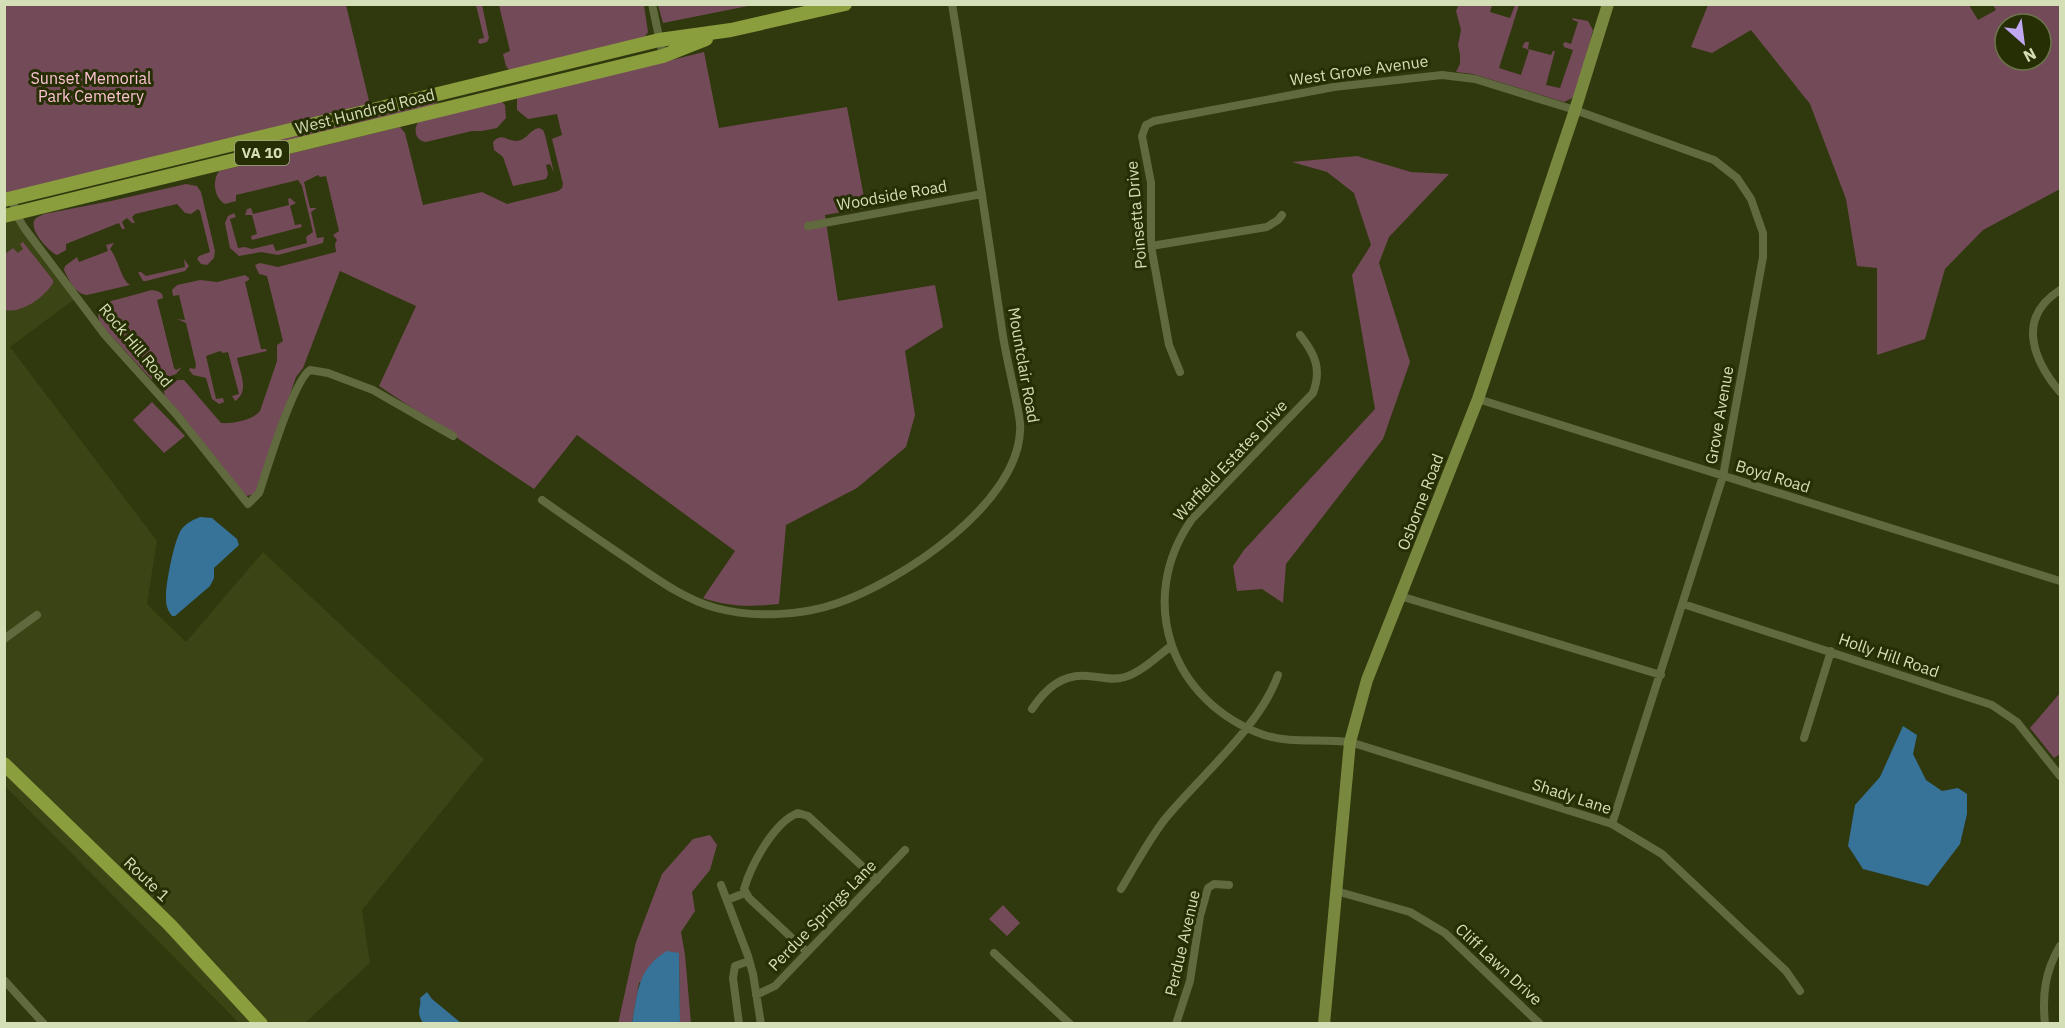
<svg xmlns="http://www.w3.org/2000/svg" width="2065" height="1028" font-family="'IBM Plex Sans',sans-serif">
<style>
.built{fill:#3b4414}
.green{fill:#734a57;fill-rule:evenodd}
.water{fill:#377298}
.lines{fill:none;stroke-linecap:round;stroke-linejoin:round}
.street{stroke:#606a3e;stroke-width:8}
.secondary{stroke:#78883f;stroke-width:12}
.primary{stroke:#8b9e3e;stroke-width:14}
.labels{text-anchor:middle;stroke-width:6;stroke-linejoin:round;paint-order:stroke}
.shield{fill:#262e03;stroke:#a0a981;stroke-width:1.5}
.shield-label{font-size:15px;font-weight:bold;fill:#d4deb7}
.street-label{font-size:16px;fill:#d4deb7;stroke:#262e03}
.park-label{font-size:16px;fill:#fcc2d3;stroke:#262e03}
</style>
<rect width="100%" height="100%" fill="#30380e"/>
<path class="built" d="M16 213 76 298 10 347 157 541 147 604 186 642 263 552 484 759 362 910 370 963 305 1023H239L5 786 4 216Z"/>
<path class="green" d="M4 5H346L370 105 5 195Z
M476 5H482L489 38 487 42 480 44 478 42 479 39 484 38Z
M499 5H644L648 32 644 38 510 71 506 66 503 54 510 51Z
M658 5V4L753 5 663 23Z
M1466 5H1492L1490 12 1510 18 1515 5H1519L1499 68 1521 75 1529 50 1522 47 1525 42H1529L1528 49 1551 55 1553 51H1555L1546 85 1560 88 1573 50 1564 47 1563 44 1565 42 1571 44 1578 22 1573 20 1572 18 1588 21 1593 30 1576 96 1564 102 1473 74 1456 72 1460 64V55L1458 45 1461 30 1456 11 1458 6Z
M1708 5H1969L1978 20 1996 10 1993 5H2060V189L1983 230 1945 269 1925 339 1877 355V268L1857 266 1846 199 1810 104 1751 30 1712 53 1691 47ZM2005 24H2041V60H2005Z
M704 52 719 128 847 107 866 208 825 215 838 301 935 285 943 327 905 351 915 415 906 447 857 488 786 525 779 604C752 607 728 607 703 598L735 551 577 435 534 489 379 386 416 306 340 271 303 368 296 377 257 490 254 494 246 496 165 397 163 388 178 380H184L221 423C232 424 253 420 260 411L277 361V345L283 341 267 276 259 274 255 265 260 263 278 267 336 252 335 244 337 240 333 235 339 231 326 176 320 177 318 175 304 182 310 208H317L311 212 317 238 324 237 323 243 278 255 261 252 239 256 230 248 225 223 228 216 234 213 236 217 230 219 238 248 245 247 252 249 273 244 276 251 307 243 306 237 313 232 302 186 298 180 236 195V201L225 204C214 198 212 181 219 171L400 127 405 133 423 205 482 192 507 204 558 191 562 188 563 184 552 139 562 135 557 114 528 119 517 110V98Z
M436 100 437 103 425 109 269 148 268 144 282 138Z
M501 101 505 105 506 118 497 128 482 131H472L426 142C416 141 413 131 418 122Z
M539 128 543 130 545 135 554 173 550 164 546 165 548 174 546 179 513 186 503 157 494 150 493 142C502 132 506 141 517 141 527 140 529 130 539 128Z
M1357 156 1411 172 1449 174 1389 237 1379 263 1410 362 1383 439 1286 564 1283 603 1262 589 1237 591 1233 566 1244 550 1375 409 1352 275 1371 245 1354 193 1327 172 1292 162Z
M186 184 197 186 201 192 215 251 214 258 207 265 201 264 197 259 199 256 210 252 200 211 198 209 191 214 185 213 177 204 135 214 132 217 135 223H132L127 218 122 222 125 229H122L119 223 66 244V250L57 255C48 251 28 229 35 219 37 217 42 215 44 214L111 201Z
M290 198 296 203 290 206 295 225 301 224 302 227 252 240 251 236 257 234 252 215H245L247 209 251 208 253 214 289 205 288 199Z
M23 242 53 280V283C45 297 21 314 5 310V254L13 248 18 253 23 249 20 244Z
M114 243 110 249C119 260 120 278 130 285L87 295C75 294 69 280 64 270L65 266 77 257 79 262 108 251 106 245Z
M184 259 189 266 185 271 146 281H143L138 272H141L146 276 185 267Z
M245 275 249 278V280L245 282 261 349H266L267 351 237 358C240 373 250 391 235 401L232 396 239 394 228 352 223 353 220 351 206 356 216 399 223 398 224 402 219 404 212 399 206 378 193 375 189 370 190 368 195 369 196 365 186 323 177 319 185 320 179 295 173 296 172 290 177 285 200 280 217 282Z
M152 290C158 291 163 292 163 298L157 300 174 368 176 370 182 367 176 374 157 381 151 379 102 326C97 318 96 310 104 303Z
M152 402 185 436 164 453 133 420Z
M2060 693V754L2054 758 2030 728Z
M710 835 717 845 710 870 692 892 695 911 681 932 685 955 691 1023H680L679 953 639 983 632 1023 618 1024 636 942 662 874 693 839Z
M1003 905 1020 923 1007 936 989 919Z"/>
<path class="water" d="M200 517 212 518 237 539 239 545 214 568V578L210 586 175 616H172C168 611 166 606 166 599 165 586 174 541 181 530 186 523 193 520 200 517Z
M1903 726 1917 735 1913 754 1926 780 1942 791 1958 788 1967 794V814L1960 844 1928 886 1863 869 1848 846 1855 805 1880 777Z
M667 951 679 953 680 1023H632C638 992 637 969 667 951Z
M427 992 432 999 461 1023H423C415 1010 422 1008 420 998Z"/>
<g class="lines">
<path class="street" d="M652 4 663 56
M12 198 17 216 25 229 105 335 176 414 248 504 259 493C267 470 293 381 310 370L328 373 373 390 453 436
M808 226 982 194
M1151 246 1267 227 1278 220 1282 215
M2060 290C2016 318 2033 360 2060 392
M1300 335C1315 354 1322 369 1313 393L1192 519C1135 600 1171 702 1264 735 1291 744 1321 738 1350 742L1612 824 1662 854 1786 971 1800 991
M1180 372 1169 345 1151 246V183L1142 136 1146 125 1154 121 1334 87 1442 75 1475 79 1575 110 1714 160 1737 178 1751 199 1763 233V257L1723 476 1612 824
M1478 399 2060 581
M542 500C570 520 598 539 626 558 654 577 683 599 716 608 753 618 801 616 838 603 901 581 1017 505 1020 431 1021 424 1019 417 1018 410 1013 383 1006 357 1002 330 986 221 970 113 952 4
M1400 596 1661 675
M1683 604 1992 705 2017 722 2060 776
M4 639 37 615
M1032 709C1045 689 1063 673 1088 676 1101 677 1112 681 1125 677 1141 672 1157 657 1171 646
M1804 738 1831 651
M721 885 748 956 753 974 761 1024
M1121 889C1135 866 1148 841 1165 819 1200 776 1260 727 1278 675
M1336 891 1410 912 1445 933 1540 1024
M727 900 745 893
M807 952 749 898 744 889C751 865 774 822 798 813L808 816 877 880
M994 953 1070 1024
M4 980 44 1024
M756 995 775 986 905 850
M739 1024 733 978 735 966 749 961
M1176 1024 1190 981 1200 916 1208 888 1214 884 1229 885
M2045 1024C2042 995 2045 971 2060 946"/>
<path class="secondary" d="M1324 1024 1350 742 1367 680 1478 399 1575 110 1608 4"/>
<path class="primary" d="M4 200 659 40 731 30 845 4
M4 216 663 56 706 39
M4 764 170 925 261 1024"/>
</g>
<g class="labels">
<rect class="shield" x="235" y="141" width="54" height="24" rx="4.5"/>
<g class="shield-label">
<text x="262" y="158">VA 10</text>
</g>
<g class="street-label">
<text transform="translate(1359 70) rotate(-8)" y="6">West Grove Avenue</text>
<text transform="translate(365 111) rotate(-14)" y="6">West Hundred Road</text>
<text transform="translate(892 195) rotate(-10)" y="6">Woodside Road</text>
<text transform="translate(1136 215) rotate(-95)" y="6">Poinsetta Drive</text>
<text transform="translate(136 345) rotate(50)" y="6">Rock Hill Road</text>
<text transform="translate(1024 365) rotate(80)" y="6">Mountclair Road</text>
<text transform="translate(1719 415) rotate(-80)" y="6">Grove Avenue</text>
<text transform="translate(1230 460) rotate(-47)" y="6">Warfield Estates Drive</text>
<text transform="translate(1773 476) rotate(17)" y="6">Boyd Road</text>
<text transform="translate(1420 502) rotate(-69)" y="6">Osborne Road</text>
<text transform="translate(1889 655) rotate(19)" y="6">Holly Hill Road</text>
<text transform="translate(1572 796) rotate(18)" y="6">Shady Lane</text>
<text transform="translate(147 879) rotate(44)" y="6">Route 1</text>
<text transform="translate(822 915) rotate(-46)" y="6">Perdue Springs Lane</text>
<text transform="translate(1182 943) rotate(-77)" y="6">Perdue Avenue</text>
<text transform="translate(1499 964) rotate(43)" y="6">Cliff Lawn Drive</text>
</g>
<g class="park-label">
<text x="91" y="84">Sunset Memorial<tspan x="91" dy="18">Park Cemetery</tspan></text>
</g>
</g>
<rect width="2065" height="1028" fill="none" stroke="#d4deb7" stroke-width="12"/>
<g transform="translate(2023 42) rotate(152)"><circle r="28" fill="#262e03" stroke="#6c744b" stroke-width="1.5"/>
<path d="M0-4.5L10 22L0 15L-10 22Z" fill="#c1a8f3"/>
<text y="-9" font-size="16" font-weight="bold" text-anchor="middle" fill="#d4deb7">N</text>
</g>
</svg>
